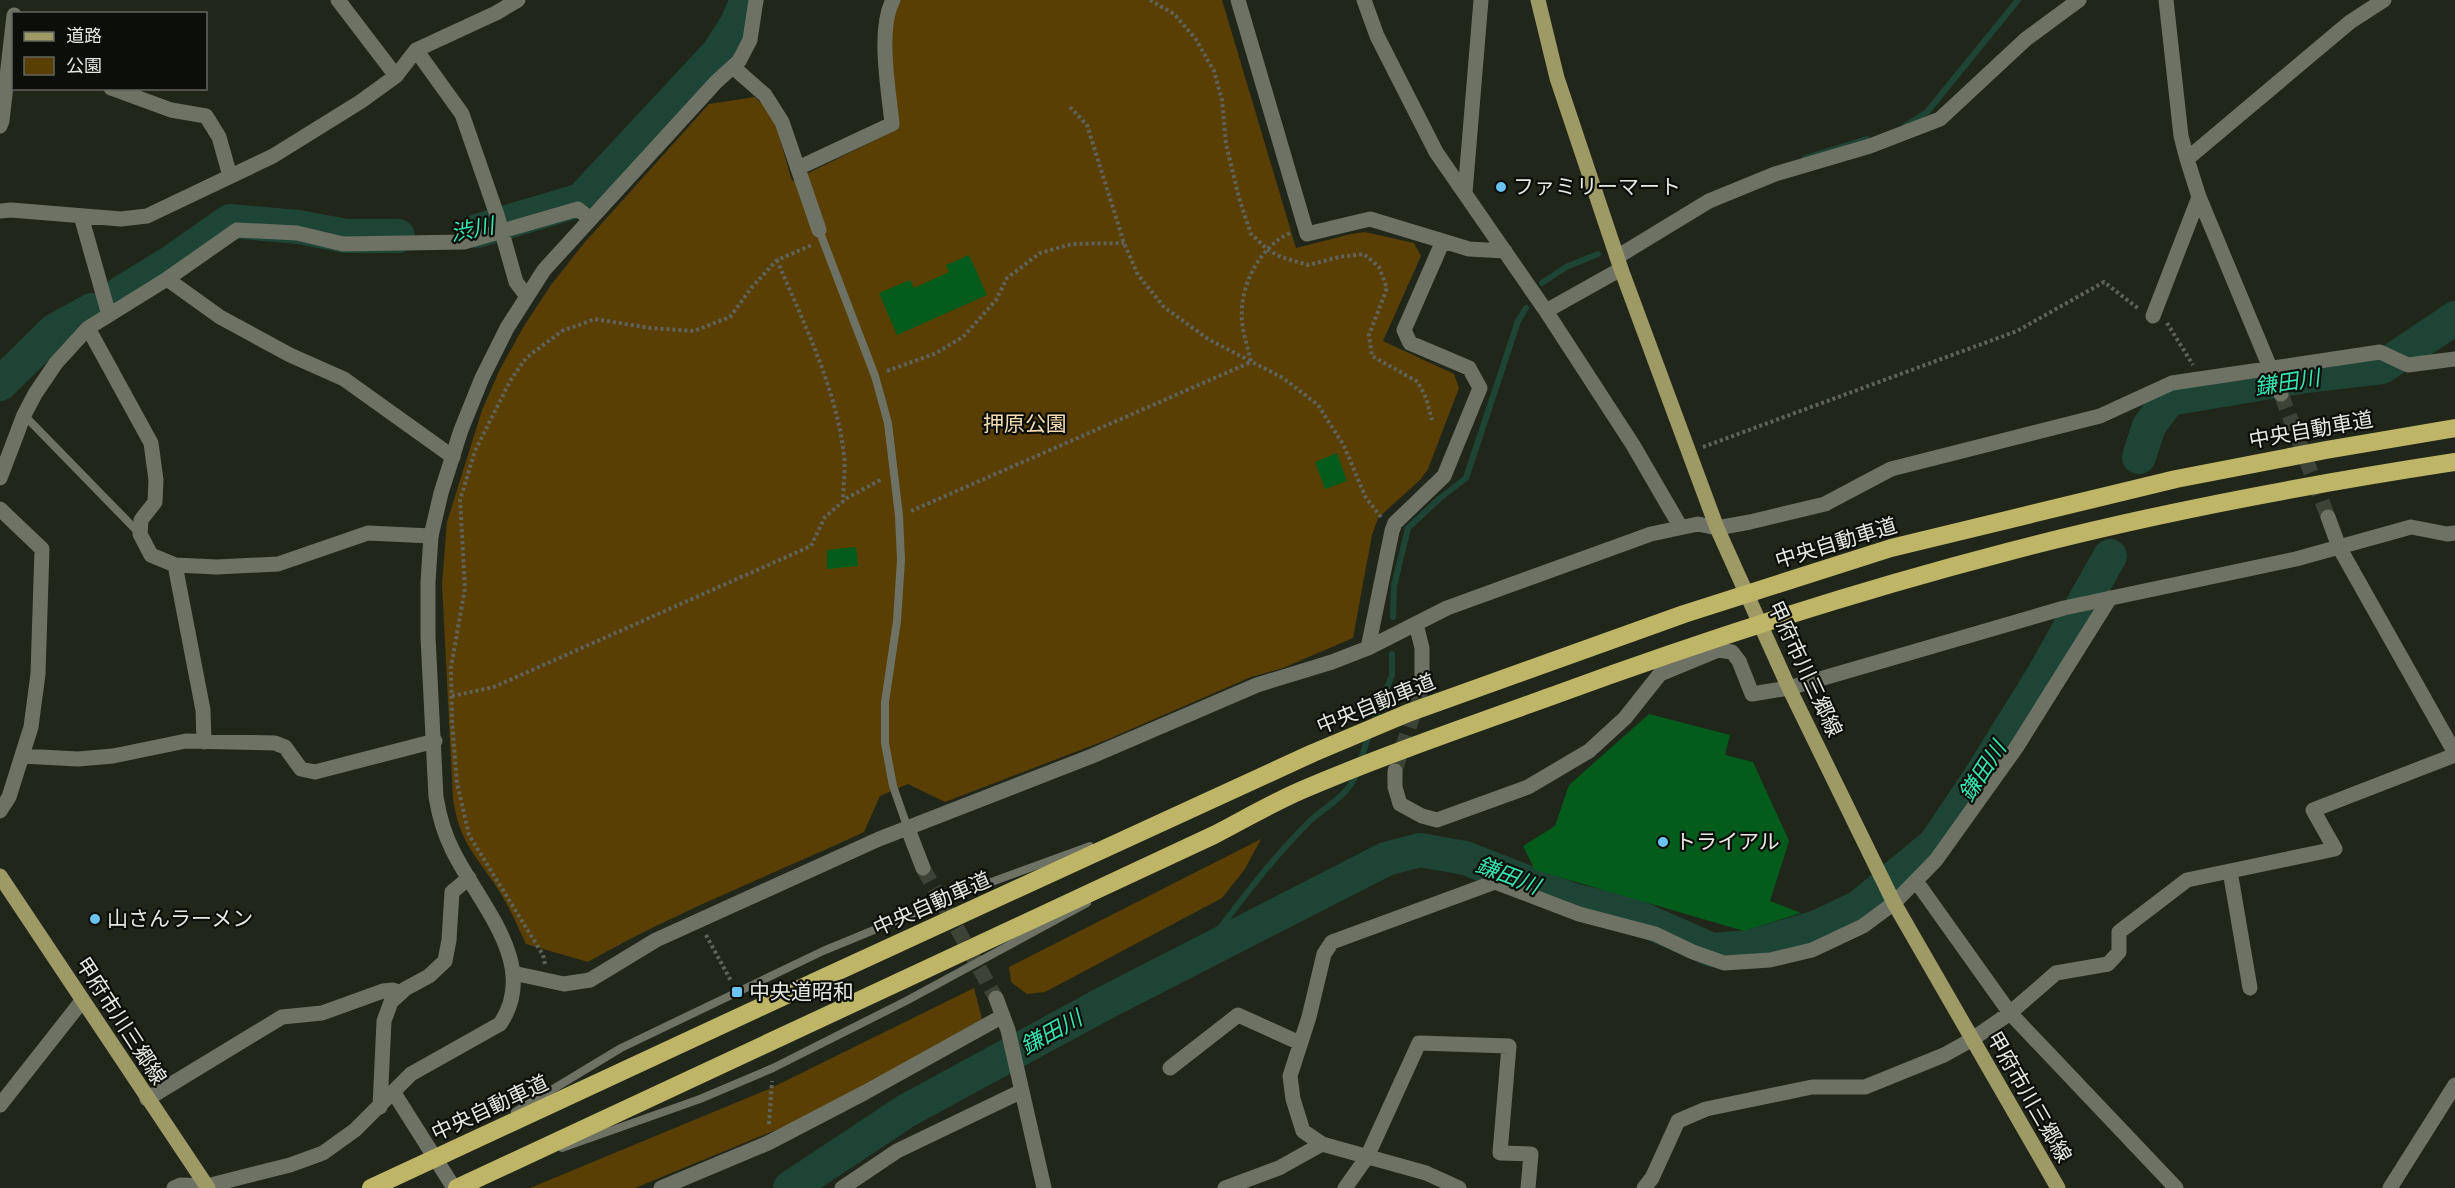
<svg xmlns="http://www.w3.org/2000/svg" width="2455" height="1188" font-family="Mulish,'Noto Sans JP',sans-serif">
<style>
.green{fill:#593f03}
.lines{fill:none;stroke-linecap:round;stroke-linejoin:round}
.stream{stroke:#1e4436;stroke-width:6}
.river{stroke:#1e4436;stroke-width:34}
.building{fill:#035c1b}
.minor-tunnel{stroke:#3e4338;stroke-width:15;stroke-dasharray:15 8;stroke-linecap:butt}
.path{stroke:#5f6359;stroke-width:4;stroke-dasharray:3 3;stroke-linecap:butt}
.service{stroke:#6d7265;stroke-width:8}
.minor{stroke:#6d7265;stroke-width:15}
.tertiary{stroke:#6d7265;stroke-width:15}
.primary{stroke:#9e9a66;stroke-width:15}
.motorway{stroke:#beb566;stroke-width:18}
.poi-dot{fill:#6ac3f1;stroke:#0c0e09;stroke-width:2}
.labels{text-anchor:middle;stroke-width:4.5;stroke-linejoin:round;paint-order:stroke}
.poi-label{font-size:21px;fill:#e5e8e1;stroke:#0c0e09;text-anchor:start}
.park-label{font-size:21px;fill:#f5dcb2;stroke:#0c0e09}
.street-label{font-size:21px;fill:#e5e8e1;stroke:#0c0e09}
.water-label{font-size:22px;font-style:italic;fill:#36e4b1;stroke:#0c0e09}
</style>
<rect width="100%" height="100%" fill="#21261a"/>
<path class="green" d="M897 0H1222L1296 248 1351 234 1365 232 1414 243 1421 256 1383 341 1454 374 1459 388 1428 469 1420 480 1378 518 1372 535 1353 638 1283 668 1251 677 1104 741 945 802 908 784 880 796 864 832C772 875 677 911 588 962L526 944C519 929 513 915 505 901 483 861 460 849 453 799L442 584 447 522 482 410 500 369 524 326 551 285 585 242 709 104 755 97 773 115 792 181 898 129 890 32Z
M1261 839 1245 869 1222 898 1045 992 1027 994 1011 982 1009 967Z
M974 988 982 1019 817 1113 635 1188H530L769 1089Z"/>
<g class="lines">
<path class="stream" d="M1905 126 1927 112 2018 0
M1805 158 1867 139
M1542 283 1566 267 1598 254
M1393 617 1394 586 1408 528 1439 499 1466 478 1518 321 1526 308
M1374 722 1392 675V654
M1360 762 1370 732
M1202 952C1235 908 1268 863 1307 824 1325 806 1348 797 1357 772"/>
<path class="river" d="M477 231 581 200 718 53 736 25 747 0
M121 293 173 261 230 221 298 227 346 236H398
M0 384 54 331 92 310
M2139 457 2149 426 2169 399 2306 376 2382 367 2455 318
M790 1188 906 1111 1103 1004 1386 859 1420 850 1465 858 1573 900 1631 914 1712 950 1749 947 1817 927 1859 907 1935 844 1980 777 2042 677 2110 556"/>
</g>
<path class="building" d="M969 255 987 295 897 335 879 293 910 280 914 288 949 272 946 265Z
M1337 453 1347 481 1325 489 1315 462Z
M856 547 858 566 827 569V550Z
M1649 714 1730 735 1725 755 1753 762 1789 841 1770 901 1801 913 1744 931 1535 870 1523 846 1555 826 1569 785Z"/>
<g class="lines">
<path class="minor-tunnel" d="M2281 394 2328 517
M1395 771 1422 688
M923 868 996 998"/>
<path class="path" d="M1150 0 1174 14 1195 38 1214 71 1222 100 1226 144 1239 198 1251 234 1268 250 1281 257 1308 265 1339 257 1364 254 1379 267 1387 288 1369 335 1372 356 1418 382 1426 398 1432 420
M1070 107 1087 125 1124 243 1138 275 1164 307 1208 339 1283 378 1318 405 1344 446 1366 498 1381 517
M777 260C803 322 836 387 844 455 846 470 843 486 843 501
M2167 323 2193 365
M887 371 934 354 963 337 996 300 1007 278 1040 253 1072 244 1124 243
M1703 447 2017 331 2104 282 2139 309
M911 511 1251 362C1248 348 1243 334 1242 321 1239 287 1259 247 1290 233
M452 696 494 687 811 546 825 517 847 498 882 479
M706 935 731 981
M545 964 543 955 469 835 457 783 452 722 451 667 465 588 460 500 475 451 510 381 526 358 562 331 595 319 650 328 694 331 730 317 752 287 777 260 812 245
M769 1124 772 1081"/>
<path class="service" d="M819 230 875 376 888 423 899 516 901 560 897 621 885 702V743L893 786 908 829
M24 415 140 534
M515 1112 621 1048 823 951 978 887 1090 846
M562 1148 700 1099 773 1068 906 1001 1087 903"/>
<path class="minor" d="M338 0 396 76
M1238 0 1307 234 1370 219 1469 249 1505 251
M1364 0 1377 36 1436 152 1546 311 1633 445 1680 526
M2166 0 2181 136 2187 159 2199 197 2281 394
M416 50 462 114 497 215 516 282 526 295
M111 88 171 110 206 116 219 137 230 176
M0 126 2 121 14 15
M2187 159 2350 22 2384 0
M798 168 892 124C889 91 877 30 893 0
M1465 193 1481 0
M0 211 11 210 121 219 147 216 273 156 360 102 396 76 416 50 496 13 518 0
M81 216 109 315
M1617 257 1709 201 1775 174 1870 146 1940 119 2026 39 2079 0
M167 279 220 317 290 355 344 379 453 457
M1546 311 1621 269
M2153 316 2199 197
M88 328 151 443 156 480 155 502 141 520 140 534 151 555 175 565 217 567 278 564 368 533 431 536
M0 478 24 415 35 394 56 363 88 328 167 279 237 230 297 233 343 244 464 242 578 209 590 219
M0 509 42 549 38 674 31 727 9 797 0 811
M2328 517 2339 547 2455 753
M175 565 203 710 204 742
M1416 624 1422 648V688
M1368 648 1392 531 1395 523 1444 476 1480 388 1469 368 1410 343 1404 330 1443 241
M22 756 78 759 113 756 186 741 275 743 285 747 301 769 315 772 435 741
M1395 771V787L1400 804 1422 816 1437 820 1528 787 1589 751 1625 718 1660 674 1718 650 1732 652 1739 661 1752 694 1789 688
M908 829 923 868
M2230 871 2250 988
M1916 881 2010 1013 2056 973 2108 964 2119 952V932L2187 880 2335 849 2313 810 2455 755
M513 973 564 984 590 980 656 940 879 839 1092 756 1257 685 1332 662 1368 648 1447 608 1651 534 1698 524 1717 528 1750 522 1825 504 1891 469 2100 416 2172 383 2380 352 2408 365 2455 359
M996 998 1008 1030 1044 1188
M1170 1068 1238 1015 1300 1043
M394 1093 454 1188
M147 1099 282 1017 322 1013 383 991 393 990 401 993
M0 1105 82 1001
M380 1107 384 1021 391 1002 405 989 429 976 445 961 449 940 452 892 469 878
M1322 1144 1303 1131 1293 1099 1290 1076 1309 1017 1324 954 1332 942 1495 882 1579 914 1655 934 1693 952 1724 963 1770 960 1812 950 1863 926 1894 903 1936 860 2016 748 2110 598
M661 1188 768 1143 864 1093 1003 1016
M842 1188 897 1151 1022 1091
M1225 1188 1279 1168 1322 1144 1426 1173 1459 1188
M1345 1188 1367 1157 1419 1043 1509 1046 1500 1153 1531 1154 1528 1188
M1644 1188 1652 1178 1678 1121 1706 1109 1812 1087H1865L1944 1055 1971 1040 2010 1013 2176 1188
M2390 1188 2455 1085"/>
<path class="tertiary" d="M733 67 765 95 782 122 819 230
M1789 688 2064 608 2296 559 2411 527 2447 534 2455 533
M174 1188 181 1185 207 1186 290 1165 323 1153 355 1130 411 1074 500 1024C541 964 477 902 452 849 444 833 439 815 436 797L428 637V582L431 536 441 493 461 430 482 378 507 328 544 270 716 82 739 61 750 40 756 0"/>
<path class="primary" d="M1538 0 1557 78 1621 269 1717 528 1789 688 1894 903 2058 1188
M0 876 208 1188"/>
<path class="motorway" d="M371 1188 823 978 1313 753 1408 713 1684 614 1891 548 2176 479 2326 450 2455 428
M457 1188 1214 835C1243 820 1272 803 1302 790 1384 755 1469 726 1552 696 1702 641 1853 592 2007 552 2154 513 2305 485 2455 462"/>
</g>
<g class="poi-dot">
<circle cx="1501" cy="187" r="6"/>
<circle cx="1663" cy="842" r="6"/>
<circle cx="95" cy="919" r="6"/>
<rect x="731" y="986" width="12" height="12" rx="3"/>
</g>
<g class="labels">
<g class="poi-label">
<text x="1513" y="194">ファミリーマート</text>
<text x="1675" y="849">トライアル</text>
<text x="107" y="926">山さんラーメン</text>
<text x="749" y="999">中央道昭和</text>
</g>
<g class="park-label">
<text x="1025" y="431">押原公園</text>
</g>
<g class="street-label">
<text transform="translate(2311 430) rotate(-10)" y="7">中央自動車道</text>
<text transform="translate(1836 543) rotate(-17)" y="7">中央自動車道</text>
<text transform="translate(1805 669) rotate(65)" y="7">甲府市川三郷線</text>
<text transform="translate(1376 704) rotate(-22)" y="7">中央自動車道</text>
<text transform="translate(932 904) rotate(-24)" y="7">中央自動車道</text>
<text transform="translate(121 1021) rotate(57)" y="7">甲府市川三郷線</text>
<text transform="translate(2029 1097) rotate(60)" y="7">甲府市川三郷線</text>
<text transform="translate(490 1108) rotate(-25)" y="7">中央自動車道</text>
</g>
<g class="water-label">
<text transform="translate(472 229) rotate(-11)" y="8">渋川</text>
<text transform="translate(2287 382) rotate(-9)" y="8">鎌田川</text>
<text transform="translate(1982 771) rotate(-57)" y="8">鎌田川</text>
<text transform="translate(1508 875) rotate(21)" y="8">鎌田川</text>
<text transform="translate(1051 1032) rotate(-29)" y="8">鎌田川</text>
</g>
</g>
<rect x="12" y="12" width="195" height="78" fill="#0c0e09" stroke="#63655f" stroke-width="1.5"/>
<rect x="24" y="32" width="30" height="9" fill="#9e9a66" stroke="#63655f" stroke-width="1.5"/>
<text x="66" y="42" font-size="18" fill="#e5e8e1">道路</text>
<rect x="24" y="57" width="30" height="18" fill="#593f03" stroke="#63655f" stroke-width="1.5"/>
<text x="66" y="72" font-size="18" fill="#e5e8e1">公園</text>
</svg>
